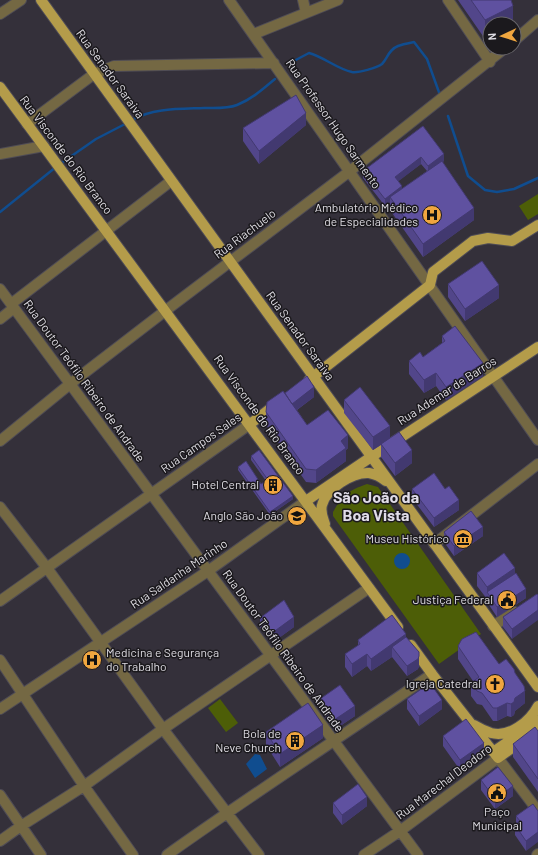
<svg xmlns="http://www.w3.org/2000/svg" width="538" height="855" font-family="Barlow,sans-serif">
<style>
.green{fill:#4d5e07}
.water{fill:#104d8f}
.lines{fill:none;stroke-linecap:round;stroke-linejoin:round}
.stream{stroke:#104d8f;stroke-width:2.5}
.minor-casing{stroke:#4f4c55;stroke-width:12}
.major-casing{stroke:#4f4c55;stroke-width:12}
.minor{stroke:#746843;stroke-width:10}
.major{stroke:#b49c4a;stroke-width:10}
.wall{fill:#52468a;fill-rule:evenodd}
.shaded-wall{fill:#423970}
.building{fill:#5f51a0;stroke:#423970}
.labels{text-anchor:middle;stroke-width:3;stroke-linejoin:round;paint-order:stroke}
.street-label{font-size:12px;fill:#dfdde3;stroke:#1b191d}
.poi-label{font-size:12px;fill:#dfdde3;stroke:#1b191d;text-anchor:end}
.district-label{font-size:16px;font-weight:bold;fill:#e1dde9;stroke:#1b191d}
</style>
<rect width="100%" height="100%" fill="#34303a"/>
<path class="green" d="M538 194V214L528 220 519 206Z
M367 484 378 487 481 634 439 664 333 516V512C343 495 347 491 367 484Z
M220 699 238 723 226 732 208 708Z"/>
<path class="water" d="M394 561a8 8 0 1 1 16 0a8 8 0 1 1-16 0Z
M255 754 260 755 267 769 255 778 246 764Z"/>
<g class="lines">
<path class="stream" d="M290 63 309 53C324 57 337 69 352 72 358 73 377 68 382 64 388 58 388 50 398 46 403 44 409 43 414 42L427 59 440 95
M448 116 468 176 485 190 497 192 514 189 538 178
M132 120C153 108 180 109 204 108 214 108 227 109 237 105 252 99 263 89 275 79
M60 164 96 139 127 123
M0 212 56 167"/>
<defs>
<path id="minor" d="M229 0 538 440
M303 0 306 13
M448 0 490 62
M0 14 21 0
M254 34 338 0
M514 41 538 20
M27 124 94 74 114 66 274 63
M0 154 44 146
M0 289 418 855
M11 304 171 181
M0 319 14 308
M0 441 70 384 165 311 350 171 505 48
M0 507 47 568 163 729 259 855
M434 544 538 464
M0 601 250 424
M493 626 515 612
M0 660 84 786 133 855
M0 709 208 571 306 501
M0 795 41 855
M0 841 21 826 84 786 163 729 369 588
M167 855C254 793 344 735 432 674
M364 855 400 831 498 758 538 811
M537 855 538 854"/>
<path id="major" d="M41 0 538 687
M0 87 398 627
M309 380 430 285 433 272 473 241 488 238 512 241 538 225
M250 424 275 405
M306 501 371 457 538 347
M325 524C323 518 320 512 322 505 326 489 352 472 369 473 375 474 381 477 386 481
M411 645 432 674 498 758 538 729
M474 725C479 728 485 731 491 733 510 738 530 721 538 706
M493 752 538 721"/>
</defs>
<use href="#minor" class="minor-casing"/>
<use href="#major" class="major-casing"/>
<use href="#minor" class="minor"/>
<use href="#major" class="major"/>
</g>
<path class="wall" d="M458 0H511L513 24 485 39Z
M306 125 259 164 243 141V128Z
M423 126 444 161 442 162 474 220 423 257 390 210V202L385 206 363 178V171ZM421 164 427 171 402 189 398 181Z
M448 284 499 298 465 321 448 297Z
M442 336 483 376 446 400 436 386 424 393 409 374V361L423 357 442 343Z
M285 393 314 397 297 410 307 425 348 448 346 450V461L316 483 306 482 266 425V412Z
M344 400 390 438 412 463 395 476 381 457V445L373 450 344 413Z
M251 456 293 499 270 515 238 470V467L261 484 266 481 251 460Z
M412 489 459 510 434 527 412 498Z
M444 532 483 536 454 556 444 542Z
M477 573H515L526 598 497 617 487 602V599L477 586Z
M537 594 512 639 503 627V617Z
M260 618 294 627 272 643 260 627Z
M406 637 419 666 418 669 407 676 392 657 371 671 367 666 352 677 345 667V654L358 646V640Z
M458 646 499 664 515 673 525 703 515 711 514 715 511 717 507 716 497 721H493L482 705 477 704 471 696V683L473 681 458 659Z
M320 699 355 716 334 730 320 709Z
M407 699 442 709 419 726 407 709Z
M538 731V792L513 757V744Z
M266 732 323 738 280 767 266 745Z
M443 736 484 753 460 770 443 746Z
M481 780 513 796 495 809 481 790Z
M333 803 367 806 342 825 333 813Z
M533 804 526 851 515 835V825L516 824V816Z"/>
<path class="shaded-wall" d="M513 6V24H490V36L485 39V20Z
M306 113V125L259 164V151Z
M444 154V161L428 173V166Z
M421 157V164L395 184V177Z
M402 186V193L390 197V202L385 206V199Z
M474 208V220L423 257V244Z
M499 285V298L465 321V309Z
M483 363V376L446 400V387Z
M436 373V386L424 393V380Z
M314 387V397L291 414V405Z
M390 426V439L373 450V437Z
M348 435V448L346 450V461L316 483V470L341 441Z
M412 450V463L395 476V463Z
M293 496V499L270 515V512Z
M459 500V510L434 527V518Z
M483 527V536L454 556V546Z
M515 568V581L487 592V600V587Z
M526 589V598L497 617V607Z
M538 610V620L512 639V629Z
M294 617V627L272 643V633Z
M406 634V646L392 647V657L371 671V659Z
M367 654V666L352 677V664Z
M419 656V666L418 669 407 676V666Z
M525 691V703L515 711 514 715 511 717V704L515 698Z
M442 700V709L419 726V716Z
M507 703V716L497 721V708Z
M355 706V716L334 730V720Z
M323 725V738L280 767V754Z
M484 743V753L460 770V760Z
M513 786V796L495 809V799Z
M367 797V806L342 825V815Z
M538 832V842L526 851V841Z"/>
<path class="building" d="M471 0H511L513 6 485 20Z
M296 95 306 113 259 151 243 128Z
M423 126 444 154 428 166 421 157 395 177 402 186 385 199 363 171Z
M442 161 474 208 423 244 390 197Z
M482 261 499 285 465 309 448 284Z
M455 326 483 363 446 387 436 373 424 380 409 361 420 352 423 357 445 341 442 336Z
M307 376 314 387 292 404 285 393Z
M360 387 390 426 373 437 344 400Z
M283 391 307 425 328 410 348 435 341 441 346 448 316 470 306 469 266 412 267 402Z
M399 432 412 450 395 463 381 444Z
M259 450 293 496 270 512 238 467 246 461 261 484 268 480 251 456Z
M434 473 445 489 449 486 459 500 434 518 412 489Z
M471 511 483 527 454 546 444 532Z
M504 553 515 568 487 587 477 573Z
M516 573 526 589 497 607 487 592Z
M537 594 538 595V610L512 629 503 617Z
M284 600 294 617 272 633 260 618Z
M392 615 406 634 371 659 367 654 352 664 345 654 360 644 358 640Z
M476 632 499 664 506 659 514 669 515 673 524 686 525 691 515 698 514 702 511 704 507 703 497 708H493L482 693 477 691 471 683 479 677 458 646 462 639Z
M406 637 419 652V656L418 659 407 666 392 647Z
M430 683 442 700 419 716 407 699Z
M340 685 355 706 334 720 320 699Z
M308 703 323 725 280 754 266 732Z
M466 719 484 743 460 760 443 736Z
M535 727 538 731V779L513 744Z
M498 767 513 786 495 799 481 780Z
M358 784 367 797 342 815 333 803Z
M533 804 538 811V832L526 841 515 825 520 821 516 816Z"/>
<defs>
<symbol id="hospital-disc" viewBox="-11 -11 22 22"><circle r="9.5" fill="#f0a63f" stroke="#1b191d"/><path d="M-5-5h3v3.5h4V-5h3V5h-3V1.5h-4V5h-3Z" fill="#111"/></symbol>
<symbol id="building-disc" viewBox="-11 -11 22 22"><circle r="9.5" fill="#f0a63f" stroke="#1b191d"/><path d="M-4-6H4V6H1V3H-1V6H-4ZM-2.5-4.3h1.7v1.8h-1.7ZM.8-4.3h1.7v1.8H.8ZM-2.5-1h1.7V.8h-1.7ZM.8-1h1.7V.8H.8Z" fill="#111"/></symbol>
<symbol id="school-disc" viewBox="-11 -11 22 22"><circle r="9.5" fill="#f0a63f" stroke="#1b191d"/><path d="M0-5L7-2L0 1L-7-2ZM-4 1L0 2.5L4 1V4Q0 6-4 4Z" fill="#111"/></symbol>
<symbol id="museum-disc" viewBox="-11 -11 22 22"><circle r="9.5" fill="#f0a63f" stroke="#1b191d"/><path d="M0-6L6-3V-2H-6V-3ZM-5-1h2V3h-2ZM-1-1h2V3h-2ZM3-1h2V3H3ZM-6 4H6V6H-6Z" fill="#111"/></symbol>
<symbol id="civic-disc" viewBox="-11 -11 22 22"><circle r="9.5" fill="#f0a63f" stroke="#1b191d"/><path d="M-.6-6.5H3V-4.5H.6V-3L4-1V1h2V6H-6V1h2V-1L-.6-3ZM-1.2 2.5V6h2.4V2.5Z" fill="#111"/></symbol>
<symbol id="church-disc" viewBox="-11 -11 22 22"><circle r="9.5" fill="#f0a63f" stroke="#1b191d"/><path d="M-1.2-6h2.4v3.5h3.3v2.4h-3.3V6h-2.4V-.1h-3.3v-2.4h3.3Z" fill="#111"/></symbol>
</defs>
<g fill-rule="evenodd">
<use href="#hospital-disc" x="421" y="204" width="22" height="22"/>
<use href="#building-disc" x="262" y="474" width="22" height="22"/>
<use href="#school-disc" x="286" y="505" width="22" height="22"/>
<use href="#museum-disc" x="452" y="528" width="22" height="22"/>
<use href="#civic-disc" x="496" y="589" width="22" height="22"/>
<use href="#hospital-disc" x="81" y="649" width="22" height="22"/>
<use href="#church-disc" x="484" y="673" width="22" height="22"/>
<use href="#building-disc" x="284" y="730" width="22" height="22"/>
<use href="#civic-disc" x="486" y="782" width="22" height="22"/>
</g>
<g class="labels">
<g class="street-label">
<text transform="translate(110 74) rotate(54)" y="4">Rua Senador Saraiva</text>
<text transform="translate(333 124) rotate(55)" y="4">Rua Professor Hugo Sarmento</text>
<text transform="translate(66 155) rotate(53)" y="4">Rua Visconde do Rio Branco</text>
<text transform="translate(245 234) rotate(-37)" y="4">Rua Riachuelo</text>
<text transform="translate(300 336) rotate(54)" y="4">Rua Senador Saraiva</text>
<text transform="translate(84 381) rotate(54)" y="4">Rua Doutor Teófilo Ribeiro de Andrade</text>
<text transform="translate(447 391) rotate(-33)" y="4">Rua Ademar de Barros</text>
<text transform="translate(259 415) rotate(54)" y="4">Rua Visconde do Rio Branco</text>
<text transform="translate(201 443) rotate(-35)" y="4">Rua Campos Sales</text>
<text transform="translate(179 574) rotate(-34)" y="4">Rua Saldanha Marinho</text>
<text transform="translate(283 651) rotate(54)" y="4">Rua Doutor Teófilo Ribeiro de Andrade</text>
<text transform="translate(444 782) rotate(-37)" y="4">Rua Marechal Deodoro</text>
</g>
<g class="poi-label">
<text x="418" y="212">Ambulatório Médico<tspan x="418" dy="14">de Especialidades</tspan></text>
<text x="259" y="489">Hotel Central</text>
<text x="283" y="520">Anglo São João</text>
<text x="449" y="543">Museu Histórico</text>
<text x="493" y="604">Justiça Federal</text>
<text x="106" y="657" text-anchor="start">Medicina e Segurança<tspan x="106" dy="14">do Trabalho</tspan></text>
<text x="481" y="688">Igreja Catedral</text>
<text x="281" y="738">Bola de<tspan x="281" dy="14">Neve Church</tspan></text>
<text x="497" y="816" text-anchor="middle">Paço<tspan x="497" dy="14">Municipal</tspan></text>
</g>
<g class="district-label">
<text x="376" y="503">São João da<tspan x="376" dy="18">Boa Vista</tspan></text>
</g>
</g>
<g transform="translate(502 36) rotate(266)"><circle r="19" fill="#1b191d" stroke="#69676c"/>
<path d="M0-3L7 15L0 10L-7 15Z" fill="#f0a63f"/>
<text y="-6" font-size="11" font-weight="bold" text-anchor="middle" fill="#dfdde3">N</text>
</g>
</svg>
